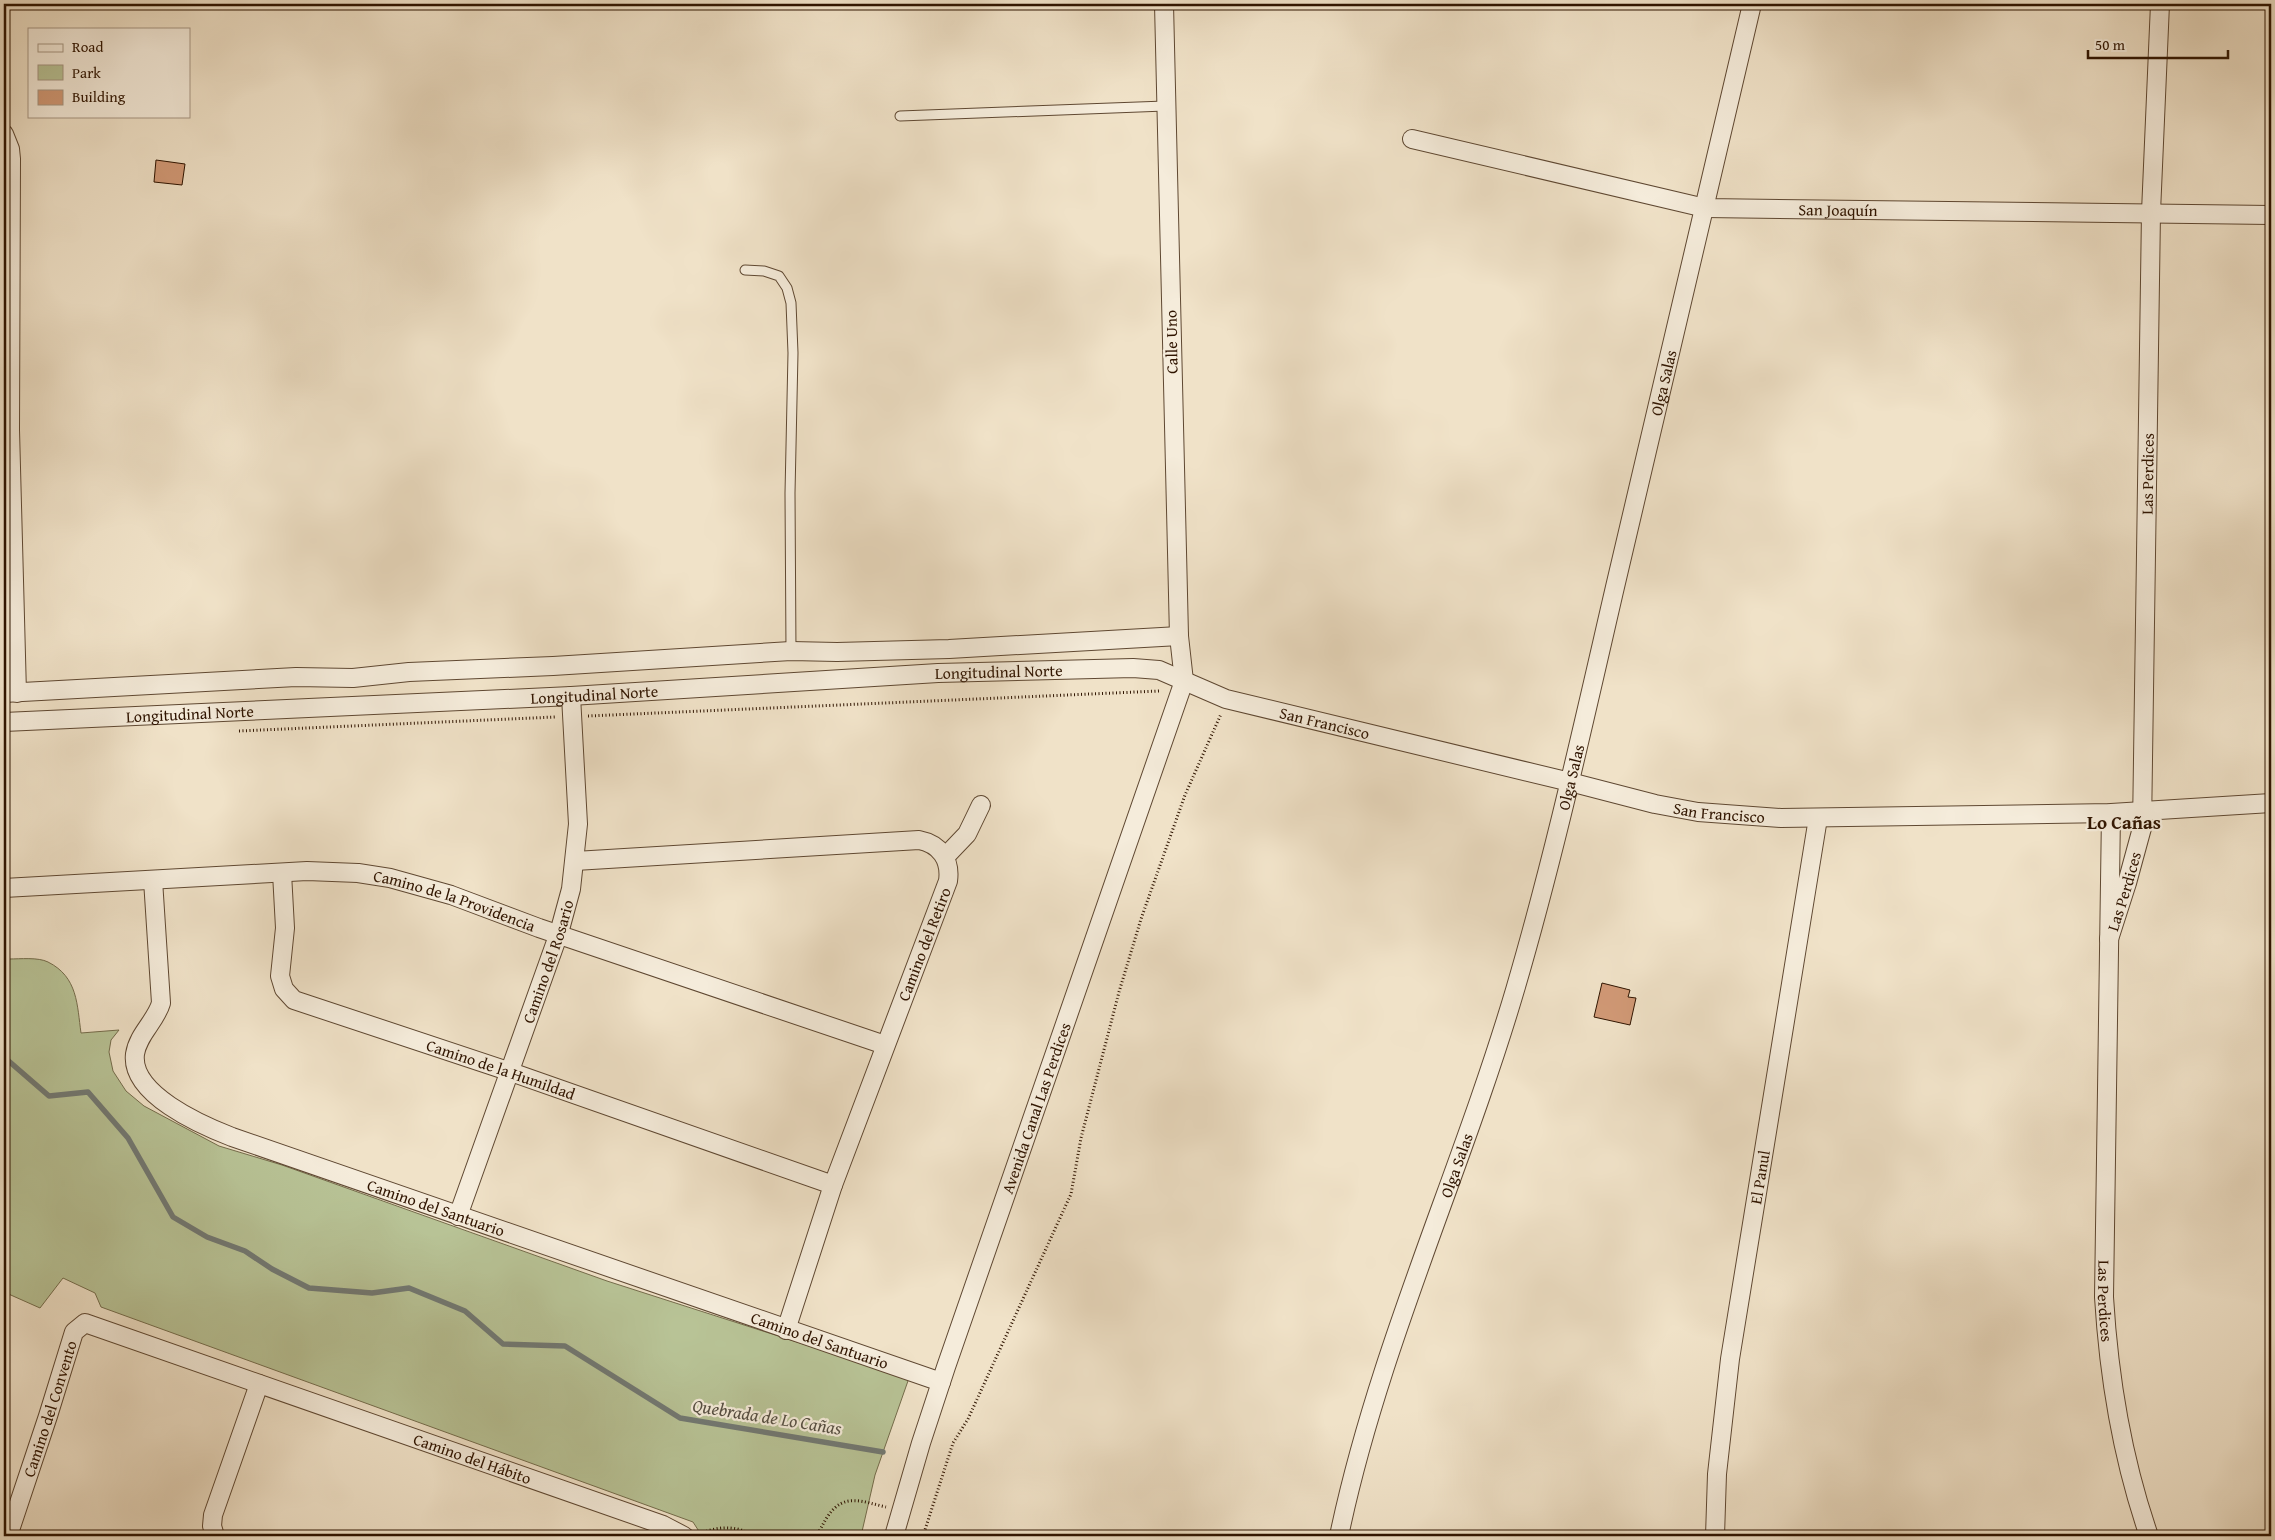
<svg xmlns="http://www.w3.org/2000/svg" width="2275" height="1540" font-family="'Gentium Book Plus',serif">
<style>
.green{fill:#b8c396;stroke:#746c4b}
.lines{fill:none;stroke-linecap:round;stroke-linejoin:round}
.stream{stroke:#727973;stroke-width:5.5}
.building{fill:#d19976;stroke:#2f1400}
.lane-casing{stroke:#5f4832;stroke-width:11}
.street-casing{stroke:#5f4832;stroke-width:20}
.path{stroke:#2f1400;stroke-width:3;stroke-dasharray:1 2.5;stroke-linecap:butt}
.lane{stroke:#f5ecdb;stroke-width:9}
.street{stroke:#f5ecdb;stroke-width:18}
.labels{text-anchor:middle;stroke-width:4.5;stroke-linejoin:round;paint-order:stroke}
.street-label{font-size:16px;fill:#2f1400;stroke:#f5ecdb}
.water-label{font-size:18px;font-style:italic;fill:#564f43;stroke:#f5ecdb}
.quarter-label{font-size:19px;font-weight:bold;fill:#2f1400;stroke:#f5ecdb}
</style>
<rect width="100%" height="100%" fill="#f0e2c8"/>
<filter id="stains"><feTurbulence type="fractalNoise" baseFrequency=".004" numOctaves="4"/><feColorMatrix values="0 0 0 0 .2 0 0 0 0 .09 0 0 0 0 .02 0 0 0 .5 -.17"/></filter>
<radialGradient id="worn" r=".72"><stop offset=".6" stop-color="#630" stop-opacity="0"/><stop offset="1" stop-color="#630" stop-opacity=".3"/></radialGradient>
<path class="green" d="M4 933 9 959C20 959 38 957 48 962 78 977 77 1005 81 1033L119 1030 111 1040 109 1052 113 1071 126 1091 144 1106 219 1146 282 1165 607 1281 909 1378 875 1475 861 1536H702L693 1522 101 1307 95 1293 63 1278 40 1308 4 1292Z"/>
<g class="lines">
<path class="stream" d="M4 1057 49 1096 88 1092 128 1138 173 1217 207 1237 245 1251 272 1269 309 1288 372 1293 409 1288 465 1311 503 1344 565 1346 680 1418 883 1452"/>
</g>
<path class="building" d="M156 160 185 164 182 185 154 182Z
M1602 983 1630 990 1628 997 1636 998 1630 1025 1594 1017Z"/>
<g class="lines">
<defs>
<path id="lane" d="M900 116 1165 106
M745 270 764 271 779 276 787 288 791 303 793 353 790 493 791 651"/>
<g id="street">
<path d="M4 134 10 149 11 159 10 430 17 693"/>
<path id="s1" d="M1412 139 1705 208 2271 215"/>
<path d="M4 693 296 677 353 678 409 672 553 666 791 651 837 652 949 649 1179 636"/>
<path id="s2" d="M4 722 571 696 938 673 1133 668 1159 670 1226 699 1570 782 1655 804 1698 812 1781 818 2111 813 2271 803"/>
<path id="s3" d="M2111 813 2104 1297C2109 1380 2122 1458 2149 1536"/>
<path d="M945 857 967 834 981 805"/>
<path d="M575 861 919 840C940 844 951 860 948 881L833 1185 786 1330"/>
<path id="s4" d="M282 873 285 928 280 976 284 989 294 1000 508 1071 833 1185"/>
<path id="s5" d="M153 880 161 1003C156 1021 138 1034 135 1054 130 1094 201 1125 232 1137L941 1382"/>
<path id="s6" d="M4 888 307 871 358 873 390 878 451 895 539 928 885 1045"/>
<path id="s7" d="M2109 939 2127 883 2142 828 2151 212 2160 4"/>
<path id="s8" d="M458 1216 559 933 571 889 578 824 571 696"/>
<path id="s9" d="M8 1536 48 1416 74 1332 85 1323 663 1525 684 1536"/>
<path d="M215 1536 212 1526 213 1515 259 1384"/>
<path id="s10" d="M894 1536 921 1443 946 1367 1184 681 1179 636 1164 4"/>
<path id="s11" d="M1339 1536C1378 1349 1461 1173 1515 990 1554 857 1584 721 1615 587 1661 392 1707 198 1752 4"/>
<path id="s12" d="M1715 1536 1717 1474 1730 1359 1818 818"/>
</g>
</defs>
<use href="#lane" class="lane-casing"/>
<use href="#street" class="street-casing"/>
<path class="path" d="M588 716 1159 691
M239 731 555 717
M700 1534C717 1526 737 1525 754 1536
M815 1536C821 1530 823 1523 828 1516 844 1492 863 1502 886 1507
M923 1536 953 1443 968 1419 1071 1194 1081 1138 1119 992 1141 919 1185 795 1221 714"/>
<use href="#lane" class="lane"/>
<use href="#street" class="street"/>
</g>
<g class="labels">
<g class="street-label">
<text dy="6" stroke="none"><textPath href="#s1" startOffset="434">San Joaquín</textPath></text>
<text transform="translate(1171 342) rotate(-91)" y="6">Calle Uno</text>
<text dy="6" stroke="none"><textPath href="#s11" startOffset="1199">Olga Salas</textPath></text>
<text dy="6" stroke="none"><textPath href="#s7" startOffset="470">Las Perdices</textPath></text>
<text dy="6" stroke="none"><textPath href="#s2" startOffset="996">Longitudinal Norte</textPath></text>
<text dy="6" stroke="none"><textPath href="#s2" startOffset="591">Longitudinal Norte</textPath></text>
<text dy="6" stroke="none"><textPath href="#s2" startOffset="186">Longitudinal Norte</textPath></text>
<text dy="6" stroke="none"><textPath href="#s2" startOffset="1331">San Francisco</textPath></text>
<text dy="6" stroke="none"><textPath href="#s11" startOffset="794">Olga Salas</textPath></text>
<text dy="6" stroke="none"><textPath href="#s2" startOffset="1736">San Francisco</textPath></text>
<text dy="6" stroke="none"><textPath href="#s7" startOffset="50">Las Perdices</textPath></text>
<text dy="6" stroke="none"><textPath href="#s6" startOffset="455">Camino de la Providencia</textPath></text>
<text transform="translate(924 944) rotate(-69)" y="6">Camino del Retiro</text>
<text dy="6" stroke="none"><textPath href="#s8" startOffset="270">Camino del Rosario</textPath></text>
<text dy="6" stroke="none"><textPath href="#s4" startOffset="350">Camino de la Humildad</textPath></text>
<text dy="6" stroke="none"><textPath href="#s10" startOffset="451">Avenida Canal Las Perdices</textPath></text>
<text dy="6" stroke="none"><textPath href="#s11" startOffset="389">Olga Salas</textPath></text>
<text dy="6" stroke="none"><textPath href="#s12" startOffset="362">El Panul</textPath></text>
<text dy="6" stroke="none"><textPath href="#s5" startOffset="532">Camino del Santuario</textPath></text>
<text dy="6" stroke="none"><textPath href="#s3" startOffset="488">Las Perdices</textPath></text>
<text dy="6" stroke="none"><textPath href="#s5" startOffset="938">Camino del Santuario</textPath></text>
<text dy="6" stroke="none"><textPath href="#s9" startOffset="134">Camino del Convento</textPath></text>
<text dy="6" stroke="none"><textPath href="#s9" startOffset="639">Camino del Hábito</textPath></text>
</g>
<g class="water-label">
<text transform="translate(767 1417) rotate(9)" y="6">Quebrada de Lo Cañas</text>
</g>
<g class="quarter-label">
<text x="2124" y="829">Lo Cañas</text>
</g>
</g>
<rect width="2275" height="1540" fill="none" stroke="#f0e2c8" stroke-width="20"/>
<rect x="5" y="5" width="2265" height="1530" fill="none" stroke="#2f1400" stroke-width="2.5"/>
<rect x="10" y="10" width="2255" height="1520" fill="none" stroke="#2f1400"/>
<rect x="28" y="28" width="162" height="90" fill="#f5ecdb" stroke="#a69683"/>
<rect x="38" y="44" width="25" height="8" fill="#f5ecdb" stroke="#a69683"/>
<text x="72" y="52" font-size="15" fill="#2f1400">Road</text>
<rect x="38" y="65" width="25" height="15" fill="#b8c396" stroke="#a69683"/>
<text x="72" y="78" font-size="15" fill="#2f1400">Park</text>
<rect x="38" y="90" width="25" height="15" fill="#d19976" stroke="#a69683"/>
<text x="72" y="102" font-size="15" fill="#2f1400">Building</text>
<path d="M2088 50v8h140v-8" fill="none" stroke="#2f1400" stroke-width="2.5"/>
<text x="2095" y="50" font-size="15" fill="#2f1400" stroke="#f5ecdb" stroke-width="4" paint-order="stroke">50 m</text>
<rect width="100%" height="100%" filter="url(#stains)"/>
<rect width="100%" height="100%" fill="url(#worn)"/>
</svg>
